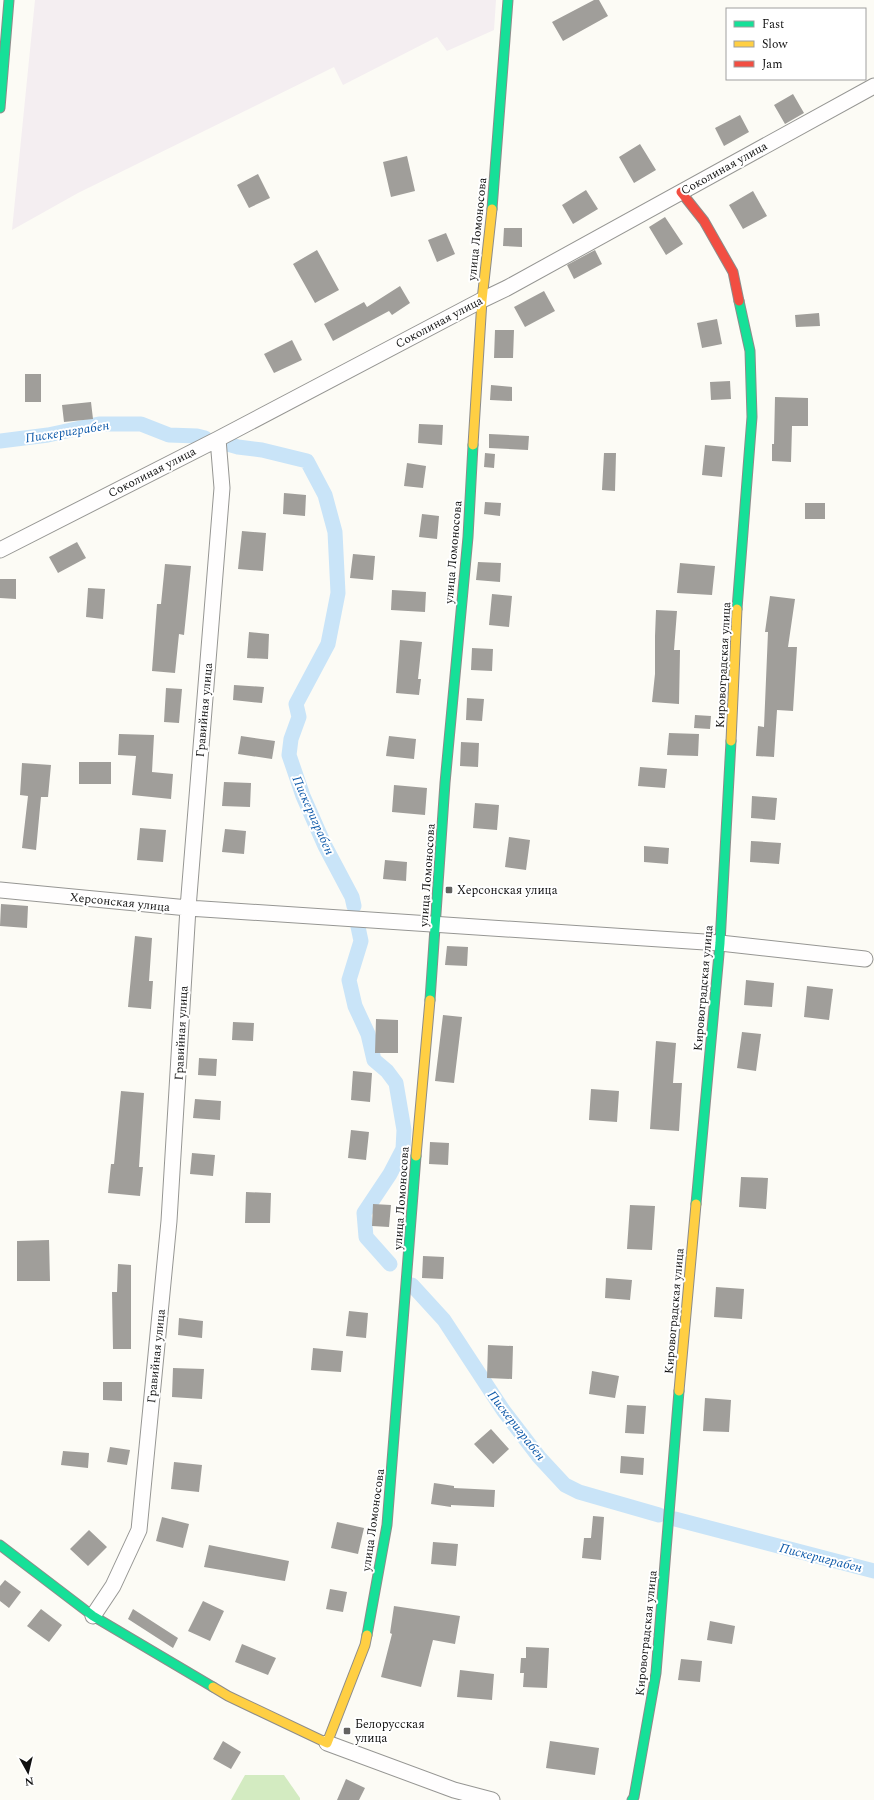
<svg xmlns="http://www.w3.org/2000/svg" width="874" height="1800" font-family="Spectral,serif">
<style>
.industrial{fill:#f4eef1}
.forest{fill:#d3ebc1}
.lines{fill:none;stroke-linecap:round;stroke-linejoin:round}
.canal{stroke:#c9e4f8;stroke-width:15}
.building{fill:#a09e9a}
.street-casing{stroke:#969693;stroke-width:17}
.fast-casing{stroke:#8d8c8a;stroke-width:11}
.slow-casing{stroke:#8d8c8a;stroke-width:11}
.jam-casing{stroke:#8d8c8a;stroke-width:11}
.street{stroke:#fffefe;stroke-width:15}
.fast{stroke:#16e098;stroke-width:9}
.slow{stroke:#ffcf43;stroke-width:9}
.jam{stroke:#f24e42;stroke-width:9}
.poi-dot{fill:#636260;stroke:#fff;stroke-width:1.5}
.labels{text-anchor:middle;stroke-width:4;stroke-linejoin:round;paint-order:stroke}
.street-label{font-size:12px;fill:#101010;stroke:#fff}
.poi-label{font-size:12px;fill:#101010;stroke:#fff;text-anchor:start}
.water-label{font-size:13px;font-style:italic;fill:#105baa;stroke:#fff}
</style>
<rect width="100%" height="100%" fill="#fcfbf5"/>
<path class="industrial" d="M35 0H496L494 30 447 51 437 37 343 85 334 67 78 193 12 230Z"/>
<path class="forest" d="M245 1775H284L300 1798V1800H231Z"/>
<g class="lines">
<path class="canal" d="M0 441 48 435 99 424H141L169 435 197 436 205 438
M224 443 238 447 262 450 307 461 325 495 335 532 338 593 328 644 296 704 299 717 291 739 289 755 303 796 325 846 352 897 354 906
M357 922 361 941 349 980 355 1006 368 1034 374 1060 387 1071 396 1083 404 1130 403 1149 390 1174 364 1213 366 1237 390 1264
M412 1285 444 1320 503 1410 539 1457 565 1485 579 1492 659 1515
M675 1519 874 1571"/>
</g>
<path class="building" d="M594 0H599L608 16 563 41 552 22Z
M793 94 804 113 785 124 774 105Z
M740 115 749 132 724 146 715 128Z
M640 144 656 170 634 183 619 157Z
M407 156 415 191 391 197 383 162Z
M258 174 270 198 249 208 237 185Z
M586 190 598 209 573 224 562 205Z
M753 191 767 216 743 229 729 205Z
M665 217 683 244 666 255 649 227Z
M504 228H522V247L503 246Z
M446 233 455 254 437 262 428 240Z
M317 250 339 290 315 303 293 264Z
M595 250 602 264 574 279 567 265Z
M400 286 410 303 392 315 389 311 333 341 324 324 364 302 367 307Z
M544 291 555 311 525 327 514 307Z
M819 313 820 326 796 327 795 315Z
M717 319 722 344 702 348 697 323Z
M495 330H514L513 358H494Z
M292 340 302 360 274 373 264 354Z
M25 374H41V402H25Z
M730 381 731 399 711 400 710 382Z
M491 385 512 387V401L490 400Z
M775 397 808 398V426H792L791 462 772 461V444H774Z
M91 402 93 419 64 422 62 405Z
M419 424 443 425 442 445 418 443Z
M489 434 529 436 528 450 489 448Z
M705 445 725 447 722 477 702 475Z
M485 453 495 454 494 468 484 467Z
M604 453H616L615 491 602 490Z
M407 463 426 466 423 488 404 486Z
M284 493 306 495 305 516 283 514Z
M485 502 501 503 500 516 484 514Z
M805 503H825V519H805Z
M422 514 439 516 437 539 419 537Z
M242 531 266 533 263 571 238 569Z
M77 542 86 558 58 573 49 557Z
M353 554 375 556 373 580 350 578Z
M478 562 501 563 500 582 476 580Z
M680 563 715 566 712 595 677 593Z
M165 564 191 566 184 635 179 634 175 673 152 671 157 604H161Z
M0 579H16V599L0 598Z
M88 588 105 589 103 619 86 617Z
M392 590 426 592 425 612 391 610Z
M492 594 512 596 509 627 489 625Z
M770 596 795 599 788 647H797L793 711 777 710 774 757 756 756 758 726 764 727 768 632H765Z
M656 610 677 611 674 650H680L679 704 652 702 655 674V636Z
M249 632 269 634 268 659 247 658Z
M400 640 422 642 418 679H421L419 695 396 693Z
M472 648 493 649 492 671 471 670Z
M234 685 264 687 262 703 233 700Z
M166 688 182 689 179 723 164 722Z
M467 698 484 699 482 721 466 720Z
M695 715 711 716 710 729 694 728Z
M669 733 699 734 698 756 667 755Z
M119 734 154 735 152 772 173 774 171 799 132 795 136 756 118 755Z
M241 736 275 741 272 759 238 754Z
M389 736 416 739 414 759 386 756Z
M461 742 479 743 478 767 460 766Z
M79 762H111V784H79Z
M22 763 51 765 48 797H41L36 850 22 848 28 796 20 795Z
M640 767 667 769 665 788 638 786Z
M224 782 251 783 250 807 222 806Z
M394 785 427 788 425 815 392 812Z
M752 796 777 798 775 820 751 818Z
M475 803 499 805 497 830 473 828Z
M140 828 166 830 163 862 137 860Z
M225 829 246 831 244 854 222 852Z
M509 837 530 840 526 870 505 867Z
M751 841 781 843 779 864 750 862Z
M644 846 669 848 668 864 644 862Z
M385 860 407 862 406 881 383 879Z
M1 904 28 906 27 928 0 926Z
M135 936 152 938 149 981H153L151 1009 128 1007Z
M447 946 468 947 467 966 445 965Z
M746 980 774 983 772 1007 744 1005Z
M807 986 833 989 829 1020 804 1017Z
M443 1015 462 1017 454 1083 435 1081Z
M376 1019 398 1020V1053H375Z
M233 1022 254 1023 253 1041 232 1040Z
M742 1032 761 1034 756 1071 737 1068Z
M656 1041 676 1043 673 1083H682L679 1131 650 1129Z
M199 1058 217 1059 216 1076 198 1075Z
M353 1071 372 1073 370 1102 351 1100Z
M591 1089 619 1091 617 1122 589 1120Z
M121 1091 144 1093 139 1167H143L140 1196 108 1193 111 1164H114Z
M195 1099 221 1101 220 1120 193 1118Z
M351 1130 369 1132 366 1160 348 1158Z
M430 1142 449 1143 448 1165 429 1164Z
M192 1153 215 1155 213 1176 190 1174Z
M741 1177 768 1178 766 1209 739 1207Z
M246 1192 271 1193 270 1223H245Z
M373 1204 391 1205 389 1227 372 1226Z
M630 1205 655 1206 652 1250 627 1249Z
M49 1240 50 1281H17V1241Z
M423 1256 444 1257 443 1279 422 1278Z
M118 1264 131 1265V1349H113L112 1292H117Z
M606 1278 632 1280 630 1300 605 1298Z
M716 1287 744 1289 742 1319 714 1317Z
M349 1311 368 1313 366 1338 346 1336Z
M179 1318 203 1321 202 1338 178 1335Z
M488 1345 513 1346 512 1379 487 1378Z
M313 1348 343 1351 341 1372 311 1370Z
M173 1368 204 1369 202 1399 172 1397Z
M592 1371 619 1376 615 1398 589 1394Z
M103 1382H122V1401L103 1400Z
M705 1398 731 1400 729 1432 703 1431Z
M627 1405 646 1406 644 1434 625 1433Z
M491 1429 509 1449 493 1464 474 1444Z
M110 1447 130 1450 127 1465 107 1462Z
M63 1451 89 1453 88 1468 61 1465Z
M621 1456 644 1458 643 1475 620 1473Z
M174 1462 202 1465 199 1492 171 1489Z
M434 1483 454 1486V1488L495 1490 494 1507 451 1505V1507L431 1504Z
M593 1516 604 1517 601 1560 582 1558 584 1538H591Z
M162 1517 189 1524 183 1548 156 1541Z
M337 1522 364 1528 358 1554 331 1548Z
M89 1530 107 1547 88 1566 70 1549Z
M433 1542 458 1544 456 1566 431 1564Z
M209 1545 289 1561 285 1581 204 1567Z
M5 1580 21 1592 9 1608 0 1601V1586Z
M330 1589 347 1592 343 1612 326 1609Z
M203 1601 224 1611 210 1641 188 1631Z
M394 1606 460 1616 455 1644 433 1640 421 1687 381 1677 392 1634 390 1633Z
M41 1609 62 1625 49 1642 27 1626Z
M133 1609 178 1638 173 1648 128 1619Z
M710 1621 735 1626 732 1644 707 1640Z
M242 1644 276 1658 268 1675 235 1662Z
M526 1647 549 1648 547 1688 523 1687 524 1673H520L521 1658H526Z
M681 1659 702 1661 700 1682 678 1680Z
M460 1670 494 1674 492 1700 457 1697Z
M223 1741 241 1752 231 1769 213 1759Z
M550 1741 599 1748 595 1775 546 1768Z
M346 1779 365 1788 359 1800H337Z"/>
<g class="lines">
<defs>
<path id="street" d="M0 550 218 439 482 300 507 288 874 86
M0 890 188 908 720 943 865 959
M93 1616 113 1586 139 1530 169 1221 188 908 222 488 218 439
M327 1743 454 1790 492 1800"/>
<path id="fast" d="M0 108 9 0
M492 209 508 0
M737 609 752 417 750 351 739 301
M430 1000 445 783 468 537 473 445
M696 1204 720 943 731 741
M0 1545 93 1616 213 1687
M367 1635 387 1525 416 1156
M632 1800 634 1797 656 1673 679 1391"/>
<path id="slow" d="M473 445 482 300 492 209
M731 741 737 609
M416 1156 430 1000
M679 1391 696 1204
M213 1687 228 1696 327 1743 365 1645 367 1635"/>
<path id="jam" d="M681 192 704 221 733 272 739 301"/>
</defs>
<use href="#street" class="street-casing"/>
<use href="#fast" class="fast-casing"/>
<use href="#slow" class="slow-casing"/>
<use href="#jam" class="jam-casing"/>
<use href="#street" class="street"/>
<use href="#fast" class="fast"/>
<use href="#slow" class="slow"/>
<use href="#jam" class="jam"/>
</g>
<g class="poi-dot">
<rect x="445" y="886" width="8" height="8" rx="2"/>
<rect x="343" y="1727" width="8" height="8" rx="2"/>
</g>
<g class="labels">
<g class="street-label">
<text transform="translate(724 168) rotate(-29)" y="4">Соколиная улица</text>
<text transform="translate(477 229) rotate(-84)" y="4">улица Ломоносова</text>
<text transform="translate(439 322) rotate(-28)" y="4">Соколиная улица</text>
<text transform="translate(152 472) rotate(-27)" y="4">Соколиная улица</text>
<text transform="translate(453 552) rotate(-85)" y="4">улица Ломоносова</text>
<text transform="translate(723 665) rotate(-87)" y="4">Кировоградская улица</text>
<text transform="translate(204 710) rotate(-85)" y="4">Гравийная улица</text>
<text transform="translate(427 875) rotate(-86)" y="4">улица Ломоносова</text>
<text transform="translate(120 902) rotate(6)" y="4">Херсонская улица</text>
<text transform="translate(703 988) rotate(-85)" y="4">Кировоградская улица</text>
<text transform="translate(181 1033) rotate(-87)" y="4">Гравийная улица</text>
<text transform="translate(401 1198) rotate(-86)" y="4">улица Ломоносова</text>
<text transform="translate(674 1311) rotate(-85)" y="4">Кировоградская улица</text>
<text transform="translate(156 1356) rotate(-84)" y="4">Гравийная улица</text>
<text transform="translate(373 1520) rotate(-82)" y="4">улица Ломоносова</text>
<text transform="translate(646 1633) rotate(-84)" y="4">Кировоградская улица</text>
</g>
<g class="poi-label">
<text x="457" y="894">Херсонская улица</text>
<text x="355" y="1728">Белорусская<tspan x="355" dy="14">улица</tspan></text>
</g>
<g class="water-label">
<text transform="translate(67 431) rotate(-9)" y="5">Пискериграбен</text>
<text transform="translate(314 815) rotate(66)" y="5">Пискериграбен</text>
<text transform="translate(517 1425) rotate(52)" y="5">Пискериграбен</text>
<text transform="translate(821 1557) rotate(14)" y="5">Пискериграбен</text>
</g>
</g>
<rect x="726" y="8" width="140" height="72" fill="#ffffff" stroke="#9f9f9f"/>
<rect x="734" y="21" width="20" height="6" fill="#16e098" stroke="#9f9f9f"/>
<text x="762" y="28" font-size="12" fill="#101010">Fast</text>
<rect x="734" y="41" width="20" height="6" fill="#ffcf43" stroke="#9f9f9f"/>
<text x="762" y="48" font-size="12" fill="#101010">Slow</text>
<rect x="734" y="61" width="20" height="6" fill="#f24e42" stroke="#9f9f9f"/>
<text x="762" y="68" font-size="12" fill="#101010">Jam</text>
<g transform="translate(28 1772) rotate(172)" stroke="#ffffff" stroke-width="3" paint-order="stroke">
<path d="M0-3L7 15L0 10L-7 15Z" fill="#101010"/>
<text y="-6" font-size="11" font-weight="bold" text-anchor="middle" fill="#101010">N</text>
</g>
</svg>
